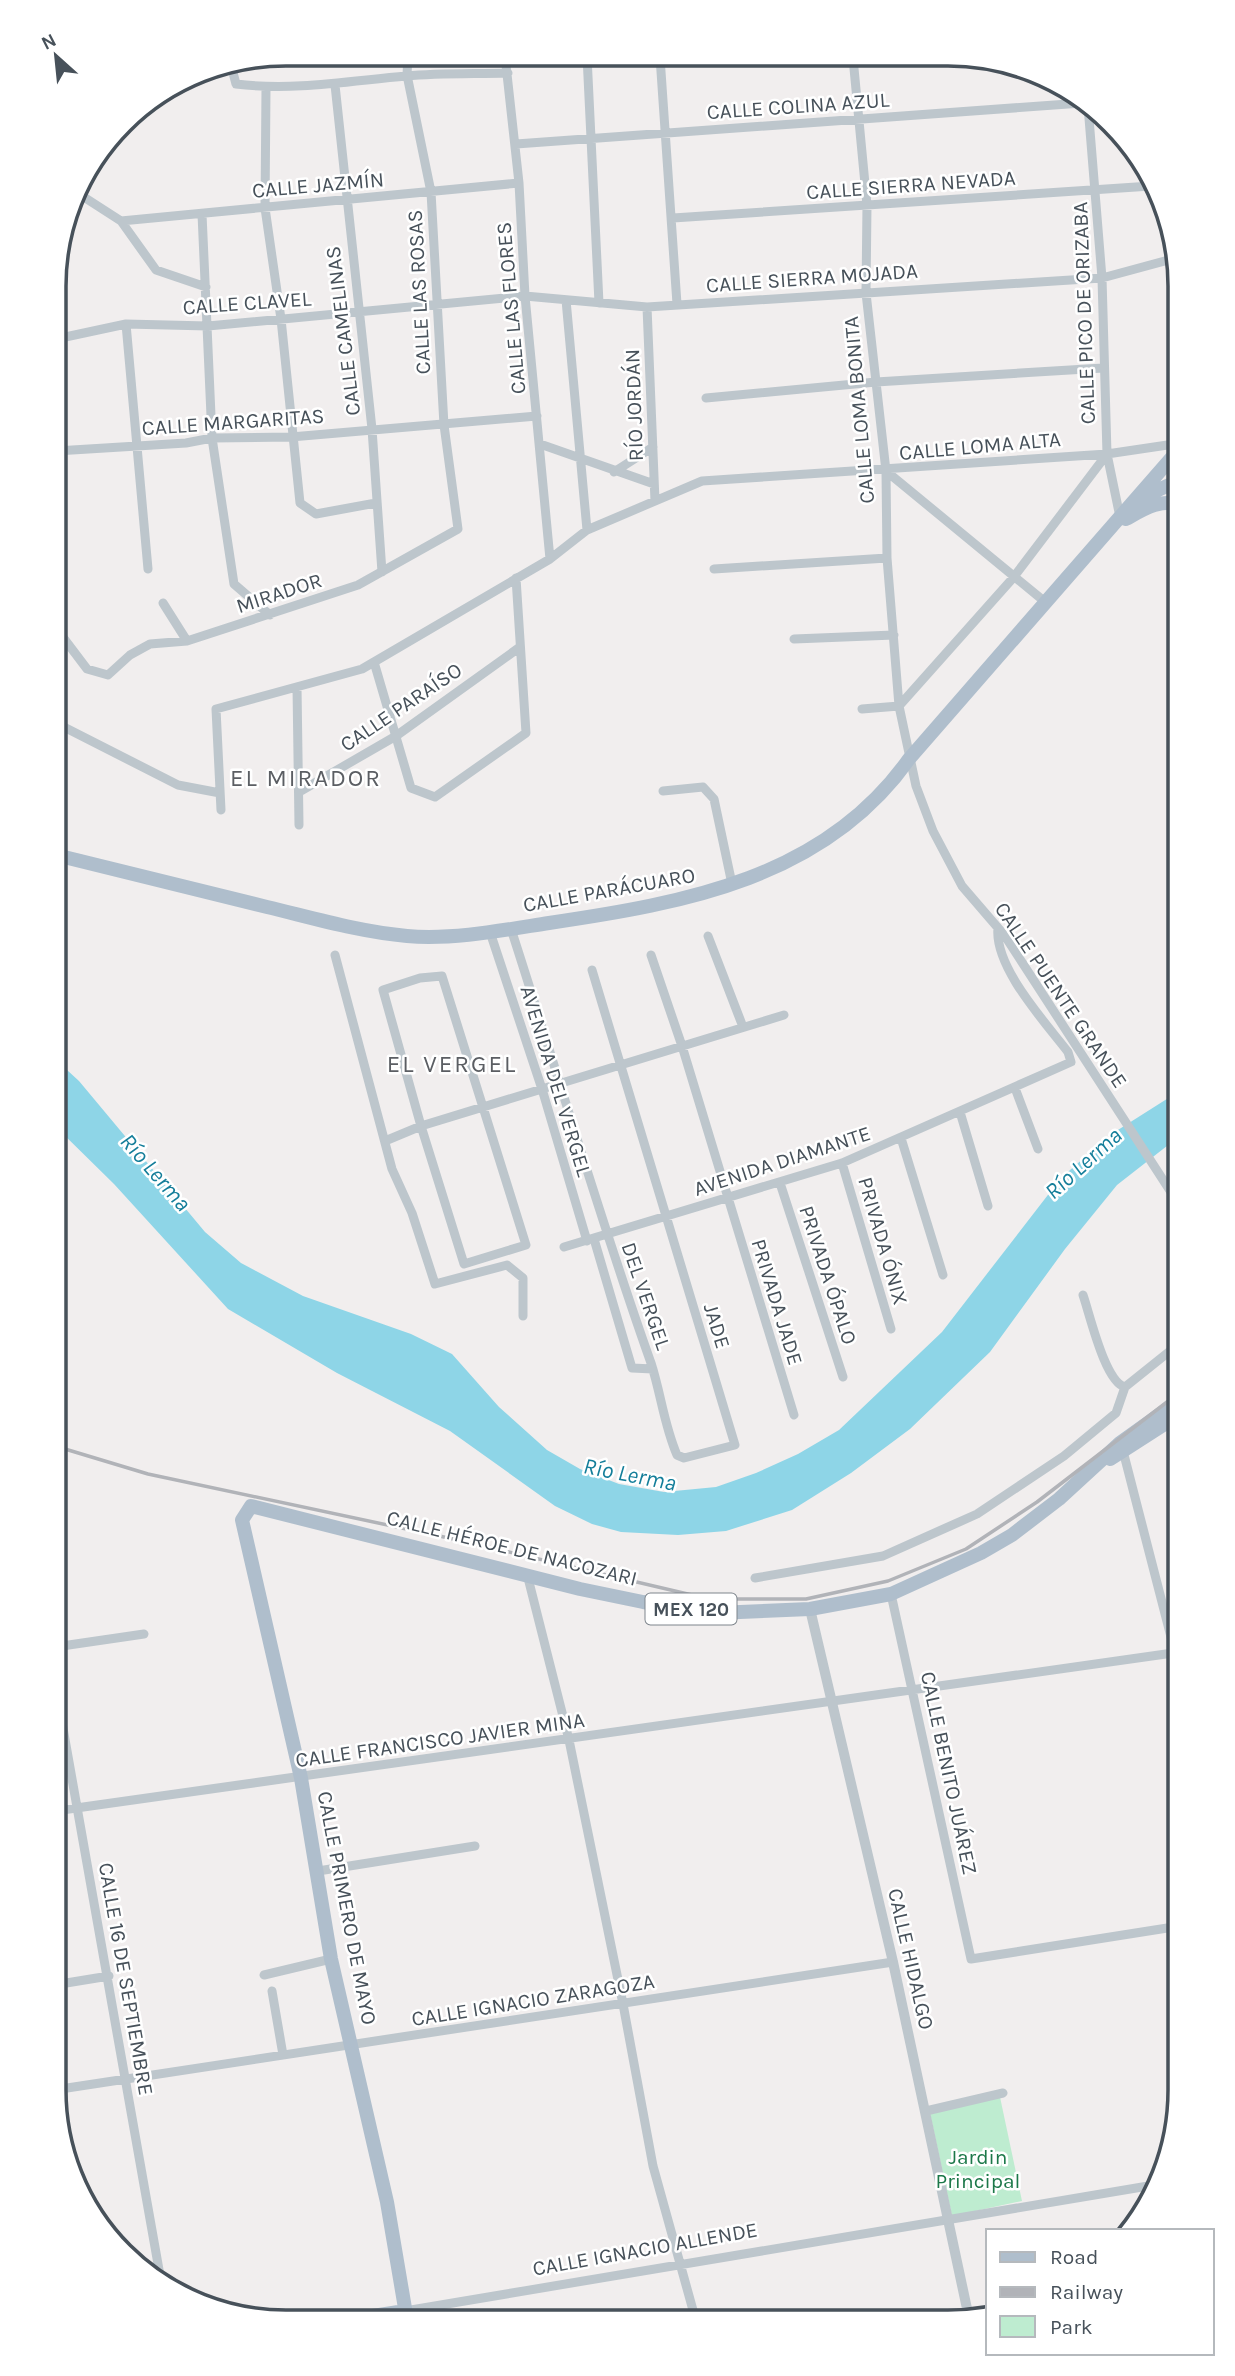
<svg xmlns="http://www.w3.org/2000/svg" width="1235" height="2376" font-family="Karla,sans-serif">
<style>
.green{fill:#beecd0}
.water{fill:#8ed5e7}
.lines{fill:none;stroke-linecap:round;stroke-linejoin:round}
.minor{stroke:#bdc6cc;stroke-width:9}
.tertiary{stroke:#bdc6cc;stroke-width:10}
.primary{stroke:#afbecc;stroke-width:14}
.rail{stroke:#b1b3b8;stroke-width:3.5}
.labels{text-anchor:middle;stroke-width:5;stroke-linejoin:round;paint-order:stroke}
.shield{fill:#fff;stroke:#7e858c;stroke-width:2}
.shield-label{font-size:19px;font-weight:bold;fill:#47515a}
.street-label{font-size:21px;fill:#47515a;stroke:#fff}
.park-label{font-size:21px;fill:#1c7849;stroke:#fff}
.water-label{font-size:23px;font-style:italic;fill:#147e9a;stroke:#fff}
.quarter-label{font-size:24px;letter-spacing:2px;fill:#5b5e63;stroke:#fff}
.rim{fill:none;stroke:#47515a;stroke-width:3.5}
</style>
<rect width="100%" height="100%" fill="#f1eeee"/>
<path class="green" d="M1000 2097 1022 2201 952 2216 930 2113Z"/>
<path class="water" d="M55 1059 79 1081 205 1232 241 1263 303 1296 411 1334 452 1354 499 1407 547 1450 580 1469 619 1484 664 1492 716 1487 756 1473 798 1454 839 1430 942 1332 1061 1178 1110 1135 1181 1090V1135L1117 1185 1065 1249 990 1352 910 1429 851 1473 792 1510 726 1531 678 1535 621 1532 592 1524 555 1506 450 1431 337 1373 228 1309 114 1184 55 1126Z"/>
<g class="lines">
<path class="minor" d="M505 56 519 183 525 296 550 559
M587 56 599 303
M660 57 677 304
M853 58 867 205 866 293 886 471 887 558 899 706 916 786 933 831 962 886 1005 936 1180 1206
M231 65 236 84C294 91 349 81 406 76 440 73 474 74 508 73
M335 85 372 429 382 572
M266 88 265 208 281 319 300 503 316 514 376 503
M1088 106 1102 278 1107 454 1120 517
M516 144 1082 103
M76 192 121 221 156 270 206 287
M202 214 212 438 234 584 270 615
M673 218 1151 186
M121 221 519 183
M566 300 587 530
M647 307 655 501
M126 324 148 569
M56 339 126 324 208 326 525 296 647 307 1102 278 1176 258
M706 398 876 382 1103 368
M540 444 654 484
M56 451 186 443 212 438 291 437 537 416
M886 471 1044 601
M614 472 653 447
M714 569 887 558
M163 603 187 641
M56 628 87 669 108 675 130 655 150 644 187 641 358 585 458 529 444 425 431 192 407 75 408 55
M794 639 894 635
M374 662 411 788 435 797 526 733 516 578
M297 687 299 825
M862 709 899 706 1013 578 1107 454
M56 723 178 785 220 793
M663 791 703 787 714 799 732 884
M299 792 396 736 520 647
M221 810 216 709 362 669 550 559 587 530 702 481 1107 454 1181 443
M511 929C558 1074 600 1220 651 1363 661 1394 664 1425 677 1455L684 1458 735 1445 592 970
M490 932 542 1089 587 1241
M708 936 743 1027
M335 955 392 1169 412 1213 435 1284 507 1265 523 1278V1316
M651 955 682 1046 794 1415
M442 976 526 1245 464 1264 421 1126 383 990 420 978Z
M1015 1088 1038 1149
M960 1112 988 1206
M901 1138 943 1275
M385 1141 421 1126 784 1015
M842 1163 891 1329
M780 1183 843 1377
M594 1239 632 1368 653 1369
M564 1247 842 1163 1071 1062 1068 1052C1045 1022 994 967 998 928
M1083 1295C1090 1315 1105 1382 1125 1387
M1122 1447 1180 1672
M527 1574 569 1740 623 2004 653 2166 696 2321
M755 1578 883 1556 977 1514 1064 1456 1116 1413 1125 1387 1180 1343
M891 1594 971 1959 1180 1926
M55 1647 144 1634
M55 1683 161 2281
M55 1811 1180 1652
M318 1871 475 1846
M264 1975 331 1959
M54 1985 109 1976
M272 1991 283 2055
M54 2090 893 1962
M926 2111 1003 2093
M405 2311 1160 2184"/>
<path class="tertiary" d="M810 1609 893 1962 969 2318"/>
<path class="primary" d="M1143 497 1169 485 1181 484
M1126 519C1144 509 1159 499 1181 504
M56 855C126 872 196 890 267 907 313 918 360 932 407 936 453 940 504 930 549 923 685 903 825 878 909 759L1181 447
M1110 1459 1180 1414
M347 2320 405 2311
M407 2320 387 2202 331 1959 301 1778 242 1520 251 1506 580 1589 643 1602 716 1613 810 1609 891 1594 981 1553 1012 1535 1059 1499 1120 1443 1180 1400"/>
<path class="rail" d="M55 1446 148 1474 458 1540 709 1599H806L888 1581 966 1549 1037 1502 1180 1392"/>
</g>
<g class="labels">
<rect class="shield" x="645.5" y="1593.5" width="91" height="31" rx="5"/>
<g class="shield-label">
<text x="691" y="1616">MEX 120</text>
</g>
<g class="street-label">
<text transform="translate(798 106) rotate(-4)" y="7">CALLE COLINA AZUL</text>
<text transform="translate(318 185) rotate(-5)" y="7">CALLE JAZMÍN</text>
<text transform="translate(911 185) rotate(-4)" y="7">CALLE SIERRA NEVADA</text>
<text transform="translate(812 278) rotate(-4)" y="7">CALLE SIERRA MOJADA</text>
<text transform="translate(419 292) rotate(-93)" y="7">CALLE LAS ROSAS</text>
<text transform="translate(247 303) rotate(-4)" y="7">CALLE CLAVEL</text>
<text transform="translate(511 308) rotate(-95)" y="7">CALLE LAS FLORES</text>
<text transform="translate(1084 313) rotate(-92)" y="7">CALLE PICO DE ORIZABA</text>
<text transform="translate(343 331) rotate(-97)" y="7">CALLE CAMELINAS</text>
<text transform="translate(634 405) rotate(-92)" y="7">RÍO JORDÁN</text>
<text transform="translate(859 410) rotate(-95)" y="7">CALLE LOMA BONITA</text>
<text transform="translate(233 422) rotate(-4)" y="7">CALLE MARGARITAS</text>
<text transform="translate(980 446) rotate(-5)" y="7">CALLE LOMA ALTA</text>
<text transform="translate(279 593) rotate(-18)" y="7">MIRADOR</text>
<text transform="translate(401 707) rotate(-34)" y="7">CALLE PARAÍSO</text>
<text transform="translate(609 890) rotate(-10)" y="7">CALLE PARÁCUARO</text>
<text transform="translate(1061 995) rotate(56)" y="7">CALLE PUENTE GRANDE</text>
<text transform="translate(556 1081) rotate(73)" y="7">AVENIDA DEL VERGEL</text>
<text transform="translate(782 1161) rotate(-18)" y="7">AVENIDA DIAMANTE</text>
<text transform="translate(883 1241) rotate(74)" y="7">PRIVADA ÓNIX</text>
<text transform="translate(828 1275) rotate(72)" y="7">PRIVADA ÓPALO</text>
<text transform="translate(646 1296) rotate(71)" y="7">DEL VERGEL</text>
<text transform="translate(777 1302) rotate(73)" y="7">PRIVADA JADE</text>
<text transform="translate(717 1326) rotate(73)" y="7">JADE</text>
<text transform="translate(512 1548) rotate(14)" y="7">CALLE HÉROE DE NACOZARI</text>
<text transform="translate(440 1740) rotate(-8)" y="7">CALLE FRANCISCO JAVIER MINA</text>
<text transform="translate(949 1773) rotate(78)" y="7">CALLE BENITO JUÁREZ</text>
<text transform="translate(347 1908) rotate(79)" y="7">CALLE PRIMERO DE MAYO</text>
<text transform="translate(911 1959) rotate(77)" y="7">CALLE HIDALGO</text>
<text transform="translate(126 1979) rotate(80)" y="7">CALLE 16 DE SEPTIEMBRE</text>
<text transform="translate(533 2000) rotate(-9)" y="7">CALLE IGNACIO ZARAGOZA</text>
<text transform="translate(645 2249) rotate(-10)" y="7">CALLE IGNACIO ALLENDE</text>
</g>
<g class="park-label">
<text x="978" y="2164">Jardin<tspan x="978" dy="24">Principal</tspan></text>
</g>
<g class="water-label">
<text transform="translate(1083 1163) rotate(-42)" y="8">Río Lerma</text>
<text transform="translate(156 1172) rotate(49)" y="8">Río Lerma</text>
<text transform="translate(630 1474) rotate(11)" y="8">Río Lerma</text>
</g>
<g class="quarter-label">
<text x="306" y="786">EL MIRADOR</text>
<text x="452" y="1072">EL VERGEL</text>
</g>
</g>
<path d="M0 0H1235V2376H0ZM286 66H948A220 220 0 0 1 1168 286V2090A220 220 0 0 1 948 2310H286A220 220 0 0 1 66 2090V286A220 220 0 0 1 286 66Z" fill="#fff" fill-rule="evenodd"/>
<path class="rim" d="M286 66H948A220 220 0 0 1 1168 286V2090A220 220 0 0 1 948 2310H286A220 220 0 0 1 66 2090V286A220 220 0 0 1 286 66Z"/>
<rect x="986" y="2229" width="228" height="126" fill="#ffffff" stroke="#b5b9bd" stroke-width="2"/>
<rect x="1000" y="2252" width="35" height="10" fill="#afbecc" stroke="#b5b9bd" stroke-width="2"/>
<text x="1050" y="2264" font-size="21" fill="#47515a">Road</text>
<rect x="1000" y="2287" width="35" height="10" fill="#b1b3b8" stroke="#b5b9bd" stroke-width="2"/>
<text x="1050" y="2299" font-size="21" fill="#47515a">Railway</text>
<rect x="1000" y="2316" width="35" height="21" fill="#beecd0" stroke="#b5b9bd" stroke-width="2"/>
<text x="1050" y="2334" font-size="21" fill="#47515a">Park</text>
<g transform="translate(56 56) rotate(333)" stroke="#ffffff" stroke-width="5" paint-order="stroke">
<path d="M0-5L12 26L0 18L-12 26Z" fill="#47515a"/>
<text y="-10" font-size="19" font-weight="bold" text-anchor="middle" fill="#47515a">N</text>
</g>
</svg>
